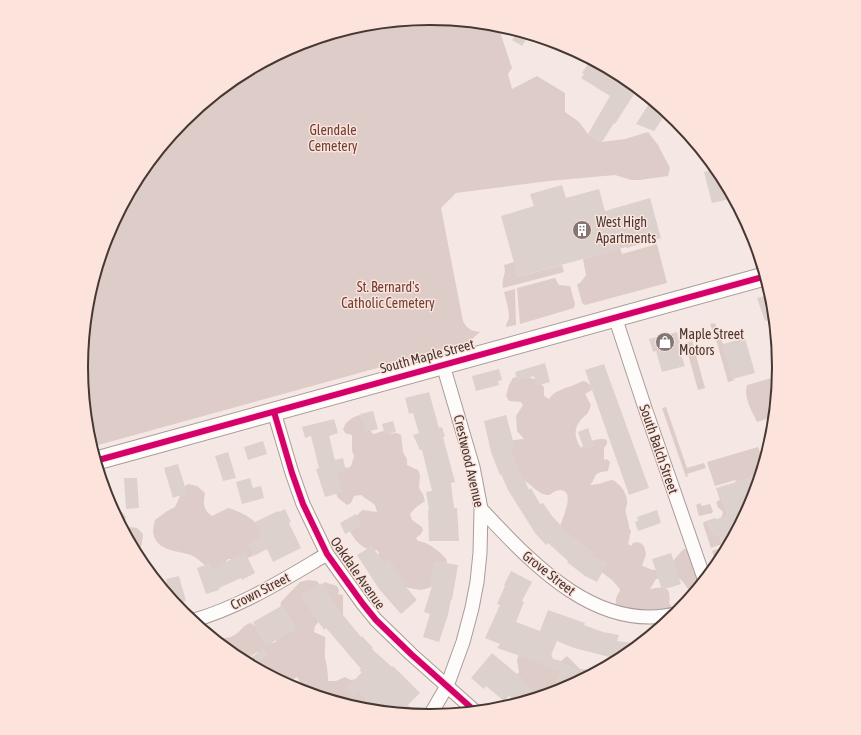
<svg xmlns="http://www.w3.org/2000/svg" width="861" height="735" font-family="'Asap Condensed',sans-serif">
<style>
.green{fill:#ddccc7}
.building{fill:#ddd1cd}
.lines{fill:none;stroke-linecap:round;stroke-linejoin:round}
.street-casing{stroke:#a89c99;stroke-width:15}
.secondary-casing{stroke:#a89c99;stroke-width:20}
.street{stroke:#fefcfb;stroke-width:13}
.secondary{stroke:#fefcfb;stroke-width:18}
.cycleway-casing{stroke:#fce4dd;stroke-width:8}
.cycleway{stroke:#d6006c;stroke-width:6}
.labels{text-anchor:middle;stroke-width:3;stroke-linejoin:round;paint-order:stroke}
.park-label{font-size:14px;fill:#6f3f32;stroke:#fce4dd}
.poi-label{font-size:14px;fill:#473834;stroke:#fce4dd;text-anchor:start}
.street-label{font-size:14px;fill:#473834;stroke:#fce4dd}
.rim{fill:none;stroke:#473834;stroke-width:2}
</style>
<rect width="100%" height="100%" fill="#f5e8e4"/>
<path class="green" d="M431 18 495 24 501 35 512 68 508 74 512 89 537 76 565 93V112L579 122 588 134 602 142 625 139 648 132 658 145 670 168 668 176 640 180H631L615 175 549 181 456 193 441 208 463 321C467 329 472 331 480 332L468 343 91 447 88 435 81 367 88 299 108 234 140 173 184 120 237 77 297 45 363 25Z
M616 235 622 254 657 244 667 283 585 305 582 303 577 284 580 283 586 275 583 259 617 249Z
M514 262 518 277 562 265 564 272 503 288C501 277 507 275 504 265Z
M555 278 559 285 570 286 575 304 574 308 520 324 517 288Z
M515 289 516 325 506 327C506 323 508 322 509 318 509 309 506 300 504 292Z
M715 323 723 344 733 379 735 380 728 382 715 336 710 324Z
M692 341 705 388 698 390 685 343Z
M520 376C531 377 537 379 544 387V396L549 399C555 390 564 389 574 385 577 384 580 382 583 381 586 381 589 384 591 386L592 390 585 394 591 405C587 418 586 413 580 421 573 430 575 439 581 448 586 442 599 437 607 440V444L604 448V460L607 459 610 462 608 471C591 473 598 476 590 485 599 485 605 481 613 480 621 485 628 494 627 504 626 507 625 510 626 513 627 519 629 522 629 528L631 531 628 544 631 546 633 543C638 541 641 543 644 546L646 554 642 566C647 567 651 570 655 570 669 571 675 557 684 549H688L703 584 697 591 688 589C677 571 674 577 656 579L650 589C664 586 672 586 669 604L671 605V612L634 610 635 608 630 612 617 610C615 603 615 597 620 591L619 588 612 580 600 571 559 530C561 520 577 491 560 490 554 490 551 496 546 495 534 492 531 481 519 479L501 446 514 440 524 439 517 431 516 416 523 405 521 402 509 401 506 396 509 385 513 378Z
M779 376 775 416 757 422C752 412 743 396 747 385Z
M666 407 687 468 704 463 706 468 687 474 688 476 686 477 662 408Z
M359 415 367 422 372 433 375 434C381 431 386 429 391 434L397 433 401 435 403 452 407 459V465L418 470 420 475 419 488 423 494 425 501 415 508 410 514 412 520 422 527 423 530 421 534 416 538 418 541C428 542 441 552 447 560L446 566 435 582 429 588 420 590 404 587 377 557 379 553 377 550C364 551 354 541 349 529L355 518 362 510 377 512 375 505 361 495 354 496 351 503 347 505 338 498 335 491 336 476 342 467 348 468 351 466 354 456 352 451V435L345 433 343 429C346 421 351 418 359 415Z
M758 447 760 452 763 453 765 463 762 473 736 482 735 480 715 486 707 462Z
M731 483 718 488 730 521 721 520 723 512C720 509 715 506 717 501L720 500 716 488Z
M188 484 197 486 205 493C203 503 203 510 212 516L228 508C239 511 265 522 261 538 260 541 257 543 256 546 254 549 254 552 253 556L244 559H228L222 566 215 570C204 567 200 559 191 555 179 551 158 551 154 536 152 532 154 524 155 520L167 511 175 507 184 487Z
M700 503 702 506 710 504 713 511 712 513 699 516 696 505Z
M113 511 122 512 126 517 123 529Z
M715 518 719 525 708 522 711 531H713L714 535 719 534 722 544 711 548 703 524 704 522Z
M130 527 137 528 143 534C143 543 139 551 139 560L125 534Z
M723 547 726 553 717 566 712 551Z
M308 580 317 581 322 588 324 582 337 586 339 590 338 594 343 595V618L320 620 315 626 314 632 325 637C326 644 324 651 325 658 327 666 328 673 328 681H336L345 677 351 680 362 678 387 713 371 711 370 709H365L356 706 354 708 320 697 318 691 310 695C302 691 302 683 297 677L285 684 256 667 255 658 261 652H257L251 656 239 651 231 654 216 641C221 637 227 639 233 636 241 632 243 624 251 623L262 631 267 642 271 643 276 642 281 602 300 582Z
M520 650 551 654 553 659 561 661 567 656 580 669 589 670 595 674 564 690 525 702 516 676 519 672 517 660Z"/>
<path class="building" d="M518 31 530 34 522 46 512 40Z
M591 59 625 77 638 88 615 124 614 123 602 142 588 134 610 96 581 78 584 74 582 73Z
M652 99 667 112 654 131 636 124Z
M717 169 721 174 734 198 712 203 704 172Z
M562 185 566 198 599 189 605 211 650 198 661 238 627 248 626 247 518 277 501 216 534 206 530 194Z
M772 294 775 318 765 321 757 298Z
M677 332 680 344 678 345 685 366 662 372 656 351 653 352 649 339Z
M745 338 755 373 733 379 723 344Z
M545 363 550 382 536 386 534 376 518 381 515 372Z
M604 364 649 488 629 495 585 370Z
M499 369 502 380 498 381 499 385 476 391 472 376Z
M429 392 439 428 442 427 445 437H443L455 482 451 483 454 508H457L459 541H429L428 510H429L426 492 432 491 422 450H420L413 435 419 433 413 413 409 414 405 398Z
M373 411 378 429 365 432 360 414Z
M506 415 515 448 511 449 520 473 521 472 529 490 531 488 540 504 543 503 552 516 567 532 594 553 592 556 607 563 597 582 585 576 567 562 568 561 548 543 546 545 535 533 508 490 501 474 500 475 491 452 484 421Z
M334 419 338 433 329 436 335 460 343 458 346 471 337 474 343 492 325 497 316 469 319 468 311 436 305 438 302 427Z
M393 421 396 432 385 435 382 424Z
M588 428 594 446 584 449 578 432Z
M263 441 267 454 248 460 244 447Z
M228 452 236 478 223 481 215 456Z
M178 464 187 493 173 498 164 468Z
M762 473 753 501 726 553 719 534 714 535 713 531H711L708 522 728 515 718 488Z
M124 478H137L139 508 126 509Z
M250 478 253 488 261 486 264 498 242 504 236 482Z
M285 509 291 522 289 523 301 548 273 562 267 549 254 556 248 544 262 537 255 522 278 511 279 512Z
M657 510 661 523 638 531 635 522 638 521 637 517Z
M356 514 362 525 345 534 340 523Z
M372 546 384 563 389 559 396 569 395 570 406 583 404 585 417 600 401 614 379 589 357 555Z
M245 552 255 573 242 580 241 578 219 588V590L206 594 197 568 210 563 212 569Z
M671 553 681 584 662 590 652 559Z
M434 561 458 565 452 600 451 599 448 615 439 642 423 637 430 614 424 612 432 586 430 588Z
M511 571 532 582 522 601 524 602 516 622 540 631 548 610 585 623 584 625 603 632 619 635 617 641 642 644 621 660 574 648 557 641 550 658 584 671 581 680 571 676 568 686 556 682 560 672 529 659 497 648 500 644 485 638 500 605 497 604 505 586 504 585Z
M179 576 186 601 175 604 160 586 167 585 166 579Z
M322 583 339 610 361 637 362 636 373 648 372 649 392 667 393 666 420 693 408 705 411 708 405 714 402 711 401 713 394 706 387 713 381 712 374 704 373 706 358 691 353 696 346 689 362 672 359 670 361 669 326 628 324 630 300 596Z
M283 605 297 629 265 646 253 622Z
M263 648 268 654 253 667 245 663Z
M492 653 523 679 522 680 542 697 519 704 509 696 504 701 486 686 484 689 471 678Z"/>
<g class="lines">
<defs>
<path id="street" d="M615 317 645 408 705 581
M274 412 292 473 303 504 327 554 363 604 376 620 411 654 476 712
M481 509C531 562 597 635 679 613
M191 621C241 607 283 580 327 554
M429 717 447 686 463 642 472 608 477 582 480 553 481 509 473 467 443 365"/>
<path id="secondary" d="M95 461 766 276"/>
</defs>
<use href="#street" class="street-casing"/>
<use href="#secondary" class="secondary-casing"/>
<use href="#street" class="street"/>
<use href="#secondary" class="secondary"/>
<defs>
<path id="cycleway" d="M274 412 292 473 303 504 327 554 363 604 376 620 411 654 476 712
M95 461 766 276"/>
</defs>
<use href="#cycleway" class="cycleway-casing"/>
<use href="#cycleway" class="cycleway"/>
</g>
<defs>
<symbol id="building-disc" viewBox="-11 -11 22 22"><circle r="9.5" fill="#847672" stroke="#fce4dd"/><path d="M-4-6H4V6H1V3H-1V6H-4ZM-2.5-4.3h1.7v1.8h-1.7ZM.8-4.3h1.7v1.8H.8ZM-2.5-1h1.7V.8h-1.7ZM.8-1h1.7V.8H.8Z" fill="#fff"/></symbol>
<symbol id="shop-disc" viewBox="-11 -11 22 22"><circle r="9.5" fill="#847672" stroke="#fce4dd"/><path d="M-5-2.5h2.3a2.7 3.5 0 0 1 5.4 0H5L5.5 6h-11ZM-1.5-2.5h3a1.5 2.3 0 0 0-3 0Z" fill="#fff"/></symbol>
</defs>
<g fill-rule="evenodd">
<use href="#building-disc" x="571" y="219" width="22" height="22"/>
<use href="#shop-disc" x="654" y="331" width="22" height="22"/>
</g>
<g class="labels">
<g class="park-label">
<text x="333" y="135">Glendale<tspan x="333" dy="16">Cemetery</tspan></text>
<text x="388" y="292">St. Bernard's<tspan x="388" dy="16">Catholic Cemetery</tspan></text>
</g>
<g class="poi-label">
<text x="596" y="227">West High<tspan x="596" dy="16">Apartments</tspan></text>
<text x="679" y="339">Maple Street<tspan x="679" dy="16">Motors</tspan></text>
</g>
<g class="street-label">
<text transform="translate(427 356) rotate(-15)" y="5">South Maple Street</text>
<text transform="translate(659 449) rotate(71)" y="5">South Balch Street</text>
<text transform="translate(469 461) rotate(77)" y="5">Crestwood Avenue</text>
<text transform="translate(358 573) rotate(55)" y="5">Oakdale Avenue</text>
<text transform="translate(549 573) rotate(38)" y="5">Grove Street</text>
<text transform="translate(260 591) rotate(-27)" y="5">Crown Street</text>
</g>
</g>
<path d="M0 0H861V735H0ZM88 367a342 342 0 1 1 684 0a342 342 0 1 1-684 0Z" fill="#fce4dd" fill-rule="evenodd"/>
<path class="rim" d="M88 367a342 342 0 1 1 684 0a342 342 0 1 1-684 0Z"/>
</svg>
